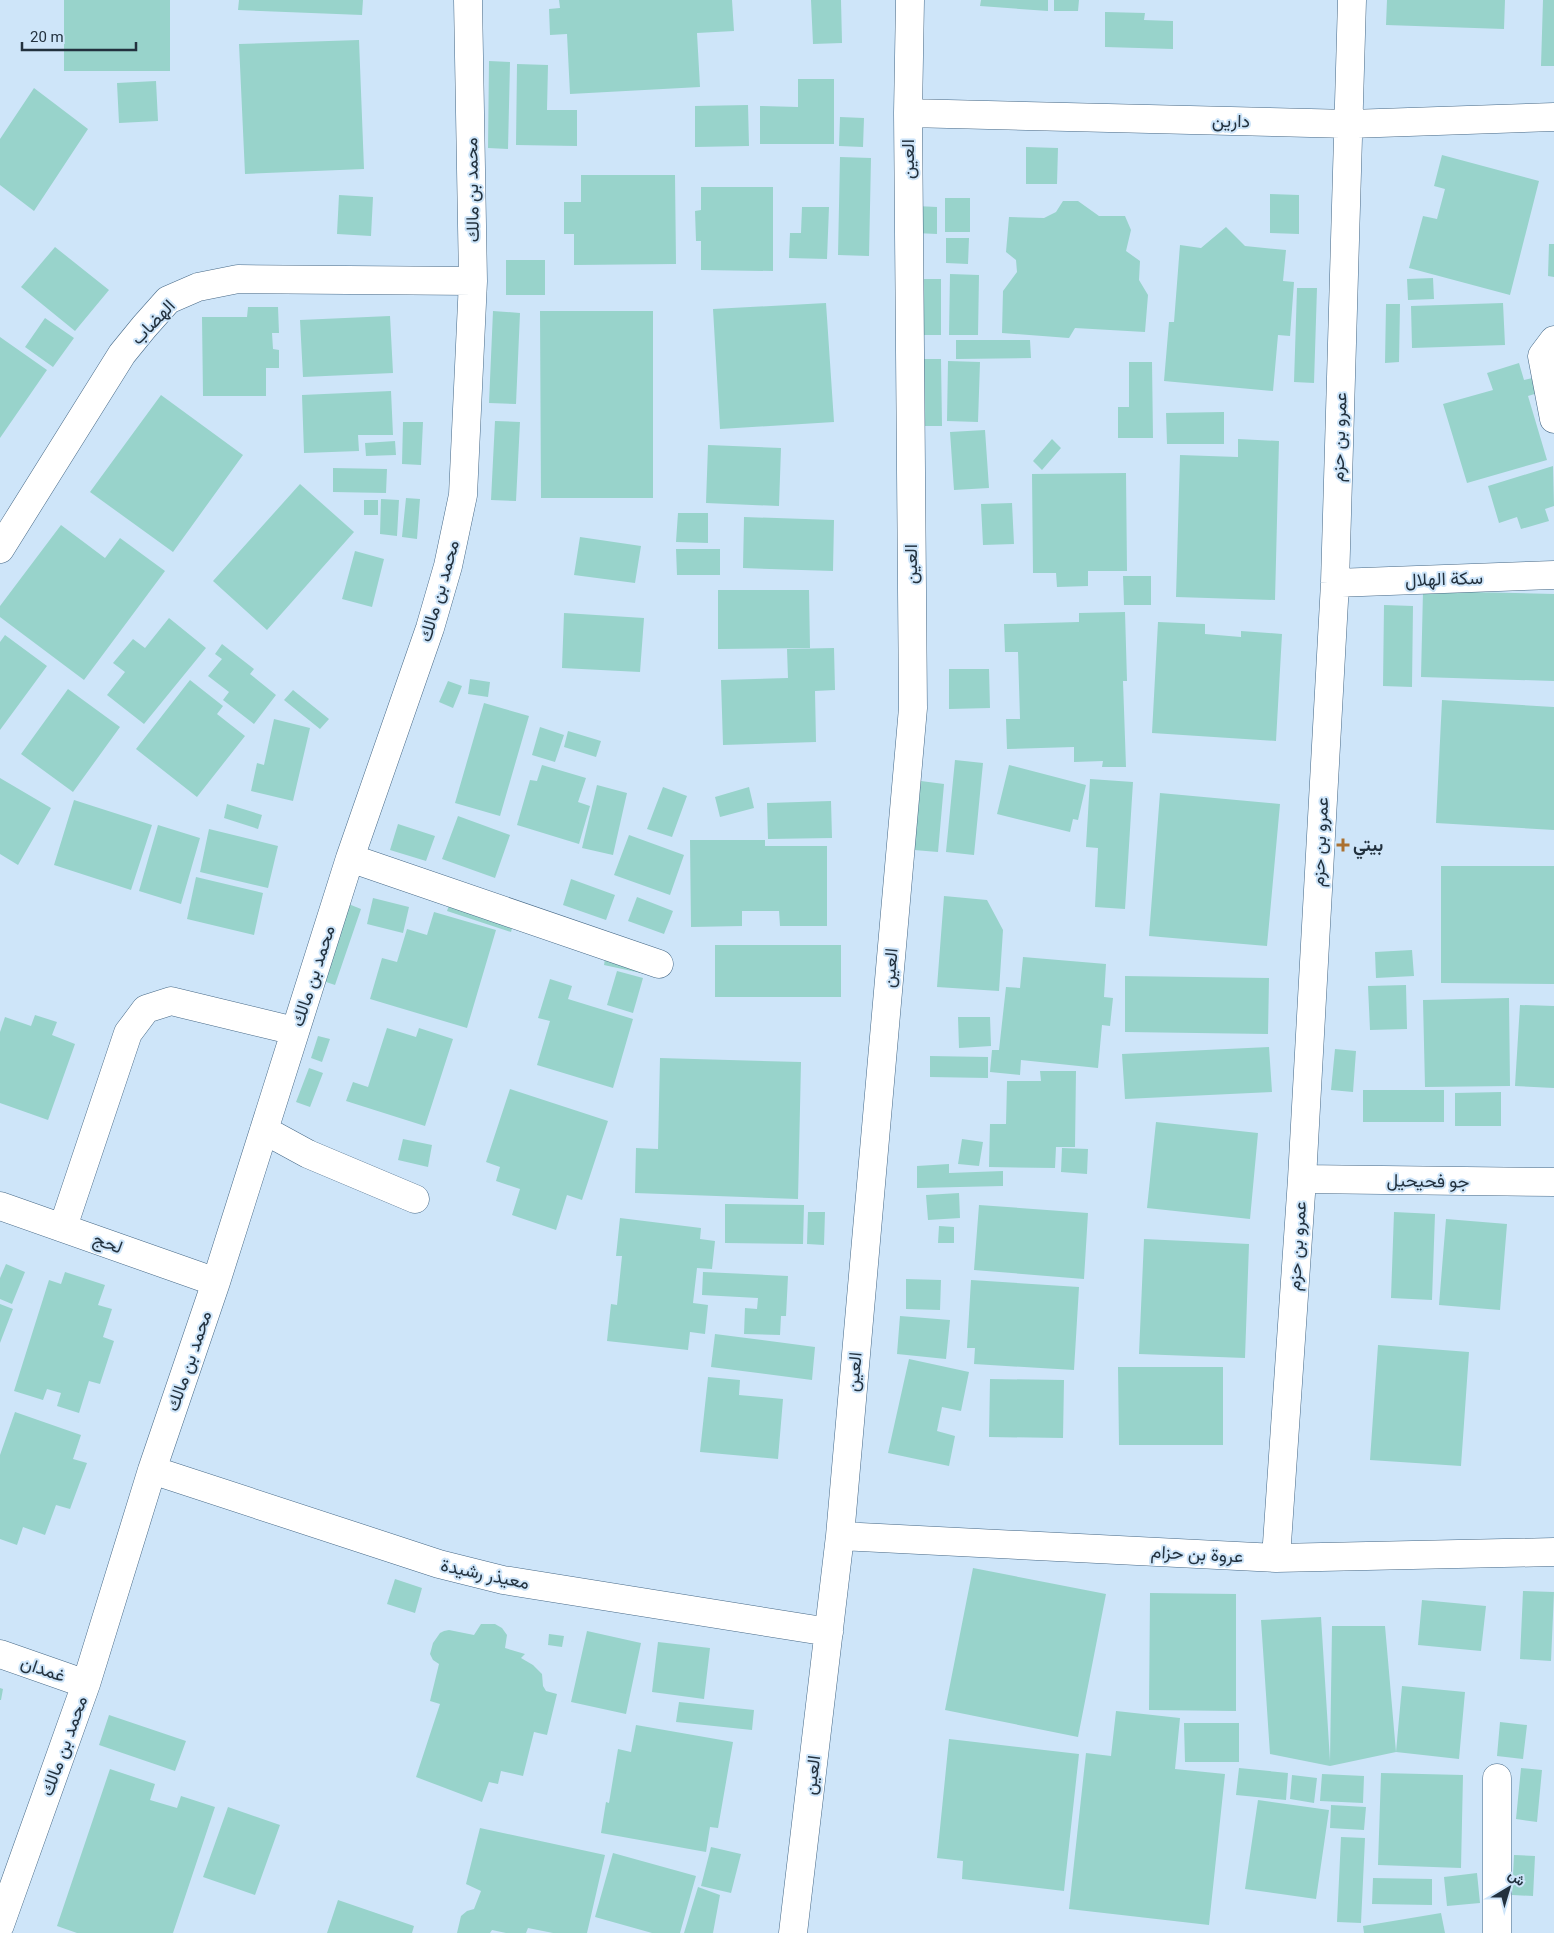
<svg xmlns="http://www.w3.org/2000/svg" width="1554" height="1933" font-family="Roboto,Vazirmatn,sans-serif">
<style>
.building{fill:#98d3cb}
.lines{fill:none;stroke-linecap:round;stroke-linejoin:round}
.minor-casing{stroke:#466886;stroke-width:29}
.minor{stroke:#fff;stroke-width:28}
.poi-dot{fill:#ab7131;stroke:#cee5f9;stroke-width:2}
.labels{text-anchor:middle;stroke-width:4;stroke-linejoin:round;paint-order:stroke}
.street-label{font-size:18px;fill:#22313e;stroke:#cee5f9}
.poi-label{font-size:18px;font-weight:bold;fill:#22313e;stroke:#cee5f9;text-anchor:start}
</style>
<rect width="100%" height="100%" fill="#cee5f9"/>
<path class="building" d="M64 0H170V71H64Z
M239 0H363L362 15 238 10Z
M559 0H732L734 31 697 33 700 87 570 94 567 34 550 35 549 9 560 8Z
M811 0H841L842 43 813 44Z
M981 0H1048V11L980 6Z
M1054 0H1079L1078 11H1054Z
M1387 0H1505L1504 29 1386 25Z
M1543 0H1554V66H1541Z
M1105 12 1145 13 1144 20 1173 21V49L1105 47Z
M359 40 364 169 245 174 239 44Z
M489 61 510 62 508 149 488 148Z
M517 64 548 65 547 110H577V146L516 145Z
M798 79H834V144H760V106L798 107Z
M156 81 158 121 119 123 117 83Z
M34 88 88 129 34 211 0 185V139Z
M748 105 749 146 695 147V106Z
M840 117 864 118 863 147 839 146Z
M1026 147 1058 148 1057 184H1026Z
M1442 155 1539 181 1510 295 1409 268 1423 216 1437 219 1445 189 1434 186Z
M840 157 871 158 869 256 838 255Z
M581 175H675L676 264 574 265V234H564V202H581Z
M701 187H773V271L701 270V241H696L695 211 701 210Z
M1270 194 1299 195V234L1270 233Z
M339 195 373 197 371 236 337 234Z
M945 198H970V232H945Z
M1063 201H1078L1099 216H1125L1131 230 1126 251 1140 261 1139 280 1148 295 1145 332 1075 328 1069 338 1002 333 1003 291 1017 272 1016 260 1006 252 1009 217 1044 218 1056 212Z
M916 206 937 207V234L916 233Z
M802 207H829L827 259 789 258 790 233H801Z
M1226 227 1245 246 1286 250 1283 281 1294 282 1290 336 1278 335 1273 391 1164 381 1169 322H1174L1180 245 1201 248Z
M946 238H969L968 264 946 263Z
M1549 244H1554V277L1548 276Z
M55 247 109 290 75 331 21 287Z
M506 260H545V295H506Z
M950 274 979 275 978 335H949Z
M1433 278 1434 299 1408 300 1407 279Z
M919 279H941V335H919Z
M1297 288H1317L1314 383 1294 382Z
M826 303 834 422 720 429 713 309Z
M1503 303 1505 345 1412 348 1411 306Z
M1386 304H1400L1399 362 1385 363Z
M248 307H278L279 333H272L273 349 279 350V368H266V396H203L202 317H247Z
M493 311 520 313 516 404 489 403Z
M540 311H653V498H541Z
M390 316 393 373 303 377 300 320Z
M45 318 74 338 53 367 25 347Z
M0 337 47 370 0 438Z
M956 340H1030L1031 358 956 359Z
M917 359H941L942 426H918Z
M948 361 980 362 978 422 947 421Z
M1129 362H1152L1153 438H1118V407H1129Z
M1519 363 1524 380 1537 377 1541 392 1528 396 1547 460 1467 483 1443 404 1493 390 1487 373Z
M391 391 393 435H358L359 451 304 453 302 395Z
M161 395 243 455 173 552 90 492Z
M1224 412V444H1167L1166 413Z
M495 421 520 422 516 501 491 500Z
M403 422H423L421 465 402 464Z
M985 430 989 488 954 490 950 432Z
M1052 439 1061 448 1042 470 1033 461Z
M1238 439 1279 441 1275 600 1176 597 1180 455 1238 457Z
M395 441 396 455 366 456 365 443Z
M708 445 781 448 779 506 706 503Z
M1553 466 1554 506 1545 509 1549 521 1521 529 1517 517 1499 523 1488 486Z
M333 468 387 469 386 493 333 492Z
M1126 473 1127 571H1088V586L1057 587 1056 573H1033L1032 474Z
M300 484 354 532 267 630 213 581Z
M406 498 420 499 417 539 402 537Z
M381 499 399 500 397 536 380 534Z
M364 500H378V515H364Z
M1012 503 1014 544 983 545 981 504Z
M678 513H708V543L676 542Z
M744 517 834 520 833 571 743 568Z
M61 525 105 558 120 538 165 571 84 680 0 617V606Z
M580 537 641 546 635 583 574 575Z
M676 549H720V575H677Z
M355 551 384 559 372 607 342 599Z
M1123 576H1151V605H1124Z
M718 590H809L810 648 718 649Z
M1423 591 1554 594V681L1421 677Z
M1384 605 1413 606 1412 687 1383 686Z
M1125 612 1127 681H1123L1126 767H1102L1103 761 1074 762V747L1007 749 1006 719H1020L1018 652H1005L1004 624 1079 622V613Z
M564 613 644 618 640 672 562 668Z
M169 618 206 648 144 724 107 695 125 672 113 663 133 639 145 648Z
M1158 622 1205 624V634L1241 637V631L1282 634 1276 741 1152 733Z
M5 635 47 666 0 730V642Z
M222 644 254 669 250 674 276 695 254 724 223 700 229 692 208 676 222 659 215 654Z
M834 648 835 690 815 691 816 742 723 745 721 680 788 678 787 649Z
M949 669H989L990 708 949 709Z
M470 679 490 682 488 697 468 694Z
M190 680 223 706 217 714 245 736 197 797 136 749Z
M448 681 462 686 453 708 439 702Z
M68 689 120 727 73 792 21 754Z
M293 690 329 719 320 729 284 700Z
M1442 700 1554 707V830L1436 823Z
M484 703 529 716 500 816 455 803Z
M274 719 310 728 293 801 251 791 257 763 264 765Z
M540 727 564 735 555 762 532 755Z
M568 731 601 741 596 757 564 747Z
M955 760 983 763 974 855 946 852Z
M542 765 586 778 578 802 590 806 579 844 517 825 530 780 537 781Z
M1009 765 1086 785 1078 820 1073 819 1070 832 997 814Z
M0 778 51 808 18 865 0 854Z
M1090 779 1133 782 1125 909 1095 907 1098 848 1086 847Z
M921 781 944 784 938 852 914 850Z
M597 785 627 793 613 855 582 848Z
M663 787 687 796 672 837 647 829Z
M749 787 754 808 720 817 715 797Z
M1160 793 1280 804 1267 946 1149 936Z
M74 800 152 825 131 890 54 865Z
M831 801 832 838 768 839 767 803Z
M227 804 262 815 258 829 224 818Z
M458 816 510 835 495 878 442 859Z
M398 824 435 836 426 861 390 850Z
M158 825 200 838 181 904 139 891Z
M209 829 278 846 268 888 200 872Z
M629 835 684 855 670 895 614 875Z
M690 840H765V846H827V926H780L779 911H742V926L691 927Z
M1441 866H1554V984L1441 983Z
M196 877 263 893 254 935 187 919Z
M571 879 615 895 606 920 563 905Z
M452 896 515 917 511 932 447 911Z
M944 896 987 900 1003 930 999 991 937 987Z
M637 897 673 911 664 934 628 921Z
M373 898 409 907 403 933 367 924Z
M346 903 361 909 335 985 320 980Z
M434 912 496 930 467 1028 370 999 382 958 397 962 407 929 427 935Z
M715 945H841V997H715Z
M1412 950 1414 976 1376 978 1375 952Z
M606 953 650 975 604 965Z
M1023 957 1106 964 1104 997 1113 998 1110 1026 1102 1025 1098 1068 1021 1060 1020 1075 990 1072 992 1050H999L1006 987 1020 988Z
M617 971 643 978 633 1013 607 1005Z
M1125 976 1269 978 1268 1034 1125 1032Z
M550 979 572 986 568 999 633 1019 613 1088 537 1065 550 1021 538 1018Z
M1406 985 1407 1029 1370 1030 1368 986Z
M1509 998 1510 1086 1425 1087 1423 1000Z
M1520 1005 1554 1006V1088L1515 1086Z
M35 1015 57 1022 52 1035 75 1044 48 1120 0 1103V1032L5 1017 31 1026Z
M958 1017H990L991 1046 959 1048Z
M387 1028 416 1037 419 1028 453 1039 425 1126 346 1101 353 1082 368 1087Z
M318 1036 330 1039 322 1062 311 1058Z
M1269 1047 1272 1092 1125 1099 1122 1054Z
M1335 1049 1356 1051 1353 1092 1331 1090Z
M930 1056 988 1057V1078L930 1077Z
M660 1058 801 1062 798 1199 635 1193 636 1148 658 1149Z
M309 1068 323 1073 310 1107 296 1102Z
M1040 1071H1076L1075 1147H1056L1055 1168 989 1167 990 1124H1006L1007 1081H1041Z
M510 1089 608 1121 582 1200 567 1195 556 1230 512 1215 520 1189 496 1181 500 1167 486 1162Z
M1363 1090H1444V1122H1363Z
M1501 1092V1126H1455V1093Z
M1156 1122 1258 1133 1250 1219 1147 1208Z
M403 1139 432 1145 428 1167 398 1160Z
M962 1139 983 1142 979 1166 958 1164Z
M1062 1148 1088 1149 1087 1174 1061 1172Z
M949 1164V1173L1003 1171V1186L917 1188V1166Z
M959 1193 960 1218 928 1220 926 1195Z
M725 1204 804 1205 803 1244 725 1243Z
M979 1205 1088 1213 1084 1279 974 1270Z
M808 1212H825L824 1245 807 1244Z
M1394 1212 1435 1214 1432 1300 1391 1298Z
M620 1218 701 1228 700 1239 715 1241 712 1269 697 1268 693 1303 708 1305 705 1334 690 1332 688 1350 607 1341 611 1304 617 1305 622 1256H616Z
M1446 1219 1507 1224 1500 1310 1439 1305Z
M939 1226 954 1227V1243H938Z
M1144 1239 1249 1244 1245 1358 1139 1354Z
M6 1264 25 1272 12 1304 0 1299V1278Z
M65 1272 105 1285 98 1305 112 1309 103 1337 114 1341 100 1384 89 1381 79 1413 57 1406 61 1393 47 1389 43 1400 14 1391 49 1280 61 1284Z
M703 1272 788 1276 786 1316H781L780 1335 744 1334 745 1308 757 1309 758 1298 702 1295Z
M906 1279 941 1280 940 1310 906 1309Z
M971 1280 1079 1287 1074 1370 974 1364 975 1348H967Z
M0 1304 13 1309 0 1343Z
M900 1316 950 1320 946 1359 897 1354Z
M715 1334 815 1347 812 1380 711 1367Z
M1378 1345 1469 1352 1461 1466 1370 1460Z
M909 1359 969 1372 961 1411 942 1407 937 1431 955 1436 949 1466 888 1453Z
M1118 1367H1223V1445H1119Z
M708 1377 740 1380 739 1395 783 1399 778 1459 700 1452Z
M990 1379 1064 1380 1063 1438 989 1437Z
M15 1412 81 1435 73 1459 87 1463 70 1509 56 1505 45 1535 23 1527 17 1545 0 1539V1455Z
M973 1568 1106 1594 1078 1737 945 1710Z
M395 1579 422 1588 415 1613 387 1604Z
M1523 1591 1554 1592 1551 1661 1520 1659Z
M1150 1593 1236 1594V1711L1149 1710Z
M1422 1600 1486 1606 1481 1651 1418 1645Z
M1321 1617 1330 1761 1332 1626H1385L1396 1752 1402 1686 1465 1692 1459 1759 1396 1752 1330 1766 1270 1754 1261 1620Z
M481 1624H495L502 1628 507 1635 505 1648 525 1654 521 1658 533 1665 542 1674 543 1686 546 1691 557 1694 547 1735 534 1732 523 1776 501 1771 498 1784 489 1782 482 1802 416 1777 440 1704 430 1701 439 1664 433 1660 430 1654 433 1643 440 1633 444 1631 449 1630 474 1635Z
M587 1631 641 1643 626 1714 571 1702Z
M549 1634 564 1636 562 1647 548 1645Z
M658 1642 710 1648 704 1699 652 1692Z
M0 1688 3 1689 1 1700H0Z
M679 1702 754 1710 752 1730 676 1722Z
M1116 1711 1180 1718 1175 1769 1225 1774 1209 1925 1069 1909 1086 1753 1111 1756Z
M109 1715 186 1741 175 1771 99 1745Z
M1500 1722 1527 1725 1523 1759 1497 1756Z
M1184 1723H1239V1762H1185Z
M636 1725 733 1742 718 1828 710 1827 706 1852 601 1833 606 1802 609 1803 618 1749 631 1752Z
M949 1739 1079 1754 1064 1891 962 1879 963 1861 937 1858Z
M1239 1768 1288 1773 1286 1800 1236 1795Z
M1521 1768 1542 1770 1537 1822 1516 1819Z
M110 1769 155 1784 150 1800 177 1808 181 1796 215 1807 173 1933H77L57 1926Z
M1381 1773 1463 1775 1461 1868 1378 1865Z
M1322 1774 1364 1776 1363 1803 1320 1801Z
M1292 1775 1317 1778 1314 1803 1290 1799Z
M1258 1800 1329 1810 1316 1899 1245 1889Z
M1331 1805 1366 1807 1364 1830 1330 1828Z
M228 1807 280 1825 255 1895 203 1877Z
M480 1828 605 1855 587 1933H553L528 1928 526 1933H506L492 1930 490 1933H457L461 1916 467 1911 474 1909 481 1891 466 1884Z
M1341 1837 1365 1838 1361 1923 1337 1922Z
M711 1847 741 1854 731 1893 701 1886Z
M613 1853 696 1876 680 1933H652L595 1917Z
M1514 1855 1535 1856 1533 1896 1512 1895Z
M1477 1873 1480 1903 1447 1906 1444 1877Z
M1373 1878 1432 1879V1905L1372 1904Z
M698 1887 720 1895 713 1933H684Z
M338 1900 414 1926 412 1933H327Z
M1441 1913 1445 1933H1364L1363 1926Z"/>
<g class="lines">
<defs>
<path id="minor" d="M908 113 1350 124 1554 117
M1554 340 1542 356 1554 419
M0 549 122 354 144 327 168 300 198 287 238 279 473 281
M1335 583 1554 575
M350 858 659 964
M264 1130 308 1154 415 1199
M1302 1179 1554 1182
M0 1206 216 1282
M63 1227 128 1033 146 1009 171 1001 295 1031
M152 1470 439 1564 503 1580 829 1632
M840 1536 1276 1558 1554 1552
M1276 1558 1302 1179 1335 583 1352 0
M0 1654 86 1684
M1497 1778V1933
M0 1925 86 1684 152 1470 216 1282 350 858 430 628 448 566 463 495 473 281 468 0
M793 1933 840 1536 913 708 908 113 910 0"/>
</defs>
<use href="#minor" class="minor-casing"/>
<use href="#minor" class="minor"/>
</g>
<path class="poi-dot" d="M1340.5 837.5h5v5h5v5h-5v5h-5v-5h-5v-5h5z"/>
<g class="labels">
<g class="street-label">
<text transform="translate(1231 121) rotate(1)" y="6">دارين</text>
<text transform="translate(908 159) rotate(-90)" y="6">العين</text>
<text transform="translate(472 190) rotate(-91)" y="6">محمد بن مالك</text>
<text transform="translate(153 322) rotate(-46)" y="6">الهضاب</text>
<text transform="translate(1339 437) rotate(-88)" y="6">عمرو بن حزم</text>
<text transform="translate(911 564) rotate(-90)" y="6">العين</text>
<text transform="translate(1444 579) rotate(-2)" y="6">سكة الهلال</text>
<text transform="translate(439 591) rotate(-74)" y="6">محمد بن مالك</text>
<text transform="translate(1320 842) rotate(-87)" y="6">عمرو بن حزم</text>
<text transform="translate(890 968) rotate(-85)" y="6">العين</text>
<text transform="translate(313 976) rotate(-72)" y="6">محمد بن مالك</text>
<text transform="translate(1428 1181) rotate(1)" y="6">جو فحيحيل</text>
<text transform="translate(108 1243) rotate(20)" y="6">لحج</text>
<text transform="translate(1297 1246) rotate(-86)" y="6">عمرو بن حزم</text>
<text transform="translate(189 1361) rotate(-71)" y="6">محمد بن مالك</text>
<text transform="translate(854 1372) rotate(-85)" y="6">العين</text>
<text transform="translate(1197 1554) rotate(3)" y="6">عروة بن حزام</text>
<text transform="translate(485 1574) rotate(12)" y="6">معيذر رشيدة</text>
<text transform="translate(43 1669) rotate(19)" y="6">غمدان</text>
<text transform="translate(64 1746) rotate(-70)" y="6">محمد بن مالك</text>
<text transform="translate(812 1775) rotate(-83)" y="6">العين</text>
</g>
<g class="poi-label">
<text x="1353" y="851">بيتي</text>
</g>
</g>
<g transform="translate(1509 1888) rotate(38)" stroke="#cee5f9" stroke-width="4" paint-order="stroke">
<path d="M0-4L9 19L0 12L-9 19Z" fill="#22313e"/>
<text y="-8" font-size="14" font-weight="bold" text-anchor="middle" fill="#22313e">ش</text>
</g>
<path d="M22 42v8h114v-8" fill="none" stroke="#22313e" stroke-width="2.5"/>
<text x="30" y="42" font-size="15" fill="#22313e" stroke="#cee5f9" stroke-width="4" paint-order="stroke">20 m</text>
</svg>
